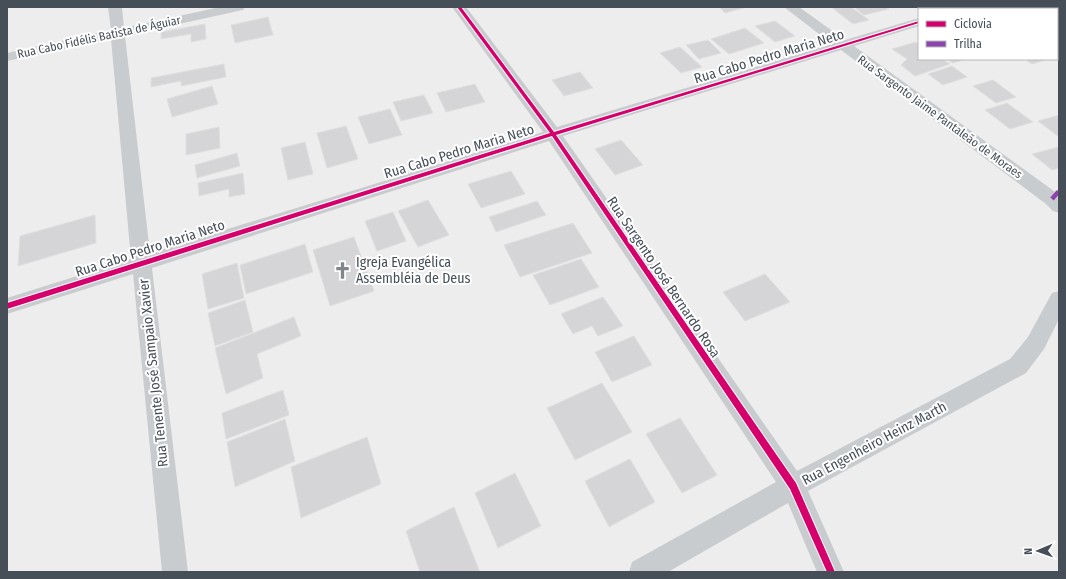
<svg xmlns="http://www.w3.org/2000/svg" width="1066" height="579" font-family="'Fira Sans Condensed',sans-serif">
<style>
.building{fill:#d5d5d7;stroke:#dfdfe0}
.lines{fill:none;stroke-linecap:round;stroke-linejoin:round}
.street{fill:#c9ccce;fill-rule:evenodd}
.quiet{stroke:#8e44ad;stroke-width:4.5;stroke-dasharray:10 4.5;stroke-linecap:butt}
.cycleway-casing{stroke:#fff;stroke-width:2}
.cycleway{fill:#d6006c;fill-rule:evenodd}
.labels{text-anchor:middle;stroke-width:4;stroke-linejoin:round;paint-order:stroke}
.far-street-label{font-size:12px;fill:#464f58;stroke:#fff}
.street-label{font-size:14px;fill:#464f58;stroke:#fff}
.poi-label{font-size:14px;fill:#464f58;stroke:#fff;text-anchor:start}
</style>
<rect width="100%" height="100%" fill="#eeeded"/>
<path class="building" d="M719 7H747L725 13Z
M831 7H851L869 20 853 24Z
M854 7H885L889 9 864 15Z
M268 17 273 35 235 43 231 25Z
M775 21 795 36 775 42 755 26Z
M205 24 206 39 191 42V34L161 39V32Z
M745 28 764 43 729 54 711 39Z
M708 40 721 53 699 59 686 45Z
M916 42 919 44V59H942L950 64 915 76 901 65 907 59 892 49Z
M680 47 702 67 681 73 660 53Z
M946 59H967L953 63Z
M1025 59H1049L1032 64Z
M224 64 226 77 181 86V81L151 87V78Z
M952 66 967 77 943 85 928 74Z
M580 72 593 88 564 96 552 80Z
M993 80 1016 97 996 103 973 86Z
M475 84 485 102 446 112 437 93Z
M212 86 218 104 172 117 167 99Z
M424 95 433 113 401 121 393 102Z
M1007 103 1033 122 1010 129 985 110Z
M390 109 402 135 369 144 358 117Z
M1059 115V137L1038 121Z
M346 126 358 159 327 168 317 133Z
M219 127 220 148 186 155V134Z
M621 140 643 165 615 175 595 149Z
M305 142 313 174 288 180 281 148Z
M1059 147V168L1052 170 1032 154Z
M237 153 240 166 197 178 195 165Z
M511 171 525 194 481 208 468 184Z
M243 173 245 194 229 197V189L199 196 198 183Z
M428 200 449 235 418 247 398 211Z
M537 201 546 215 496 232 489 217Z
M393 212 406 241 377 251 365 221Z
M95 215 96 243 18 266 20 236Z
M573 223 592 253 520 277 504 245Z
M354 237 374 291 330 306 313 250Z
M305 244 313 272 246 294 240 265Z
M581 259 599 287 550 305 533 275Z
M237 263 244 298 208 309 202 274Z
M765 274 790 302 745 321 723 292Z
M603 297 623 326 598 336 592 326 573 334 561 314Z
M245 300 253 332 215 346 208 313Z
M294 317 301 336 257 354 263 378 226 394 215 348Z
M634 336 652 365 612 382 595 352Z
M602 383 632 432 575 460 547 408Z
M283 390 289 415 226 439 222 413Z
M680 418 717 475 682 493 646 434Z
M285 419 295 461 235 487 227 442Z
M367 437 381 484 301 518 291 467Z
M630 459 655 502 609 527 585 481Z
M515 473 541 526 498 548 475 493Z
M454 507 480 572H420L406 531Z"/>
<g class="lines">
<path class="street" d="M108 7H122L124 28 220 7H245L243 10 238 11 125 36 150 253 543 132 452 7H466L557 127 832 44 784 7H799L845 40 919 18V26L854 46 1058 194 1059 213 1053 211 1046 204 841 50 563 136 797 471 1010 359 1028 337 1052 293 1059 291V319L1044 349 1026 373 808 491 844 572H817L788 503 668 572H629L632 562 776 482 549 141 152 268 188 572H162L133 274 7 314V298L131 259 111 39 7 61V53L111 30Z
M955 7H973L971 9H953Z"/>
<path class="quiet" d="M1052 199 1059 191"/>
<defs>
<path id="cycleway" d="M457 7H461L554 132 919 21V23L556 135 796 483 835 572H827L790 489 552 136 7 309V303L550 133Z"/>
</defs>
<use href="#cycleway" class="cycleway-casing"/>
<use href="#cycleway" class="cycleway"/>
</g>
<defs>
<symbol id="church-bare" viewBox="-9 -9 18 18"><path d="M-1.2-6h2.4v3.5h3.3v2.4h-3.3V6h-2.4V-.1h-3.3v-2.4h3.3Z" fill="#81868c" stroke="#fff" stroke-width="2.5" paint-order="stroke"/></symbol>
</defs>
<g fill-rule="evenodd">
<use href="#church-bare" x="330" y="258" width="25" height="25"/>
</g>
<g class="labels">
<g class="far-street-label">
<text transform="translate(99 37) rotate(-12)" y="4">Rua Cabo Fidélis Batista de Águiar</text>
<text transform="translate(940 117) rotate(36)" y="4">Rua Sargento Jaime Pantaleão de Moraes</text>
</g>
<g class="street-label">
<text transform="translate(769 56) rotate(-17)" y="5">Rua Cabo Pedro Maria Neto</text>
<text transform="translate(459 151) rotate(-17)" y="5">Rua Cabo Pedro Maria Neto</text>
<text transform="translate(150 248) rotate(-18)" y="5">Rua Cabo Pedro Maria Neto</text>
<text transform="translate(664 277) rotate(56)" y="5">Rua Sargento José Bernardo Rosa</text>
<text transform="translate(153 373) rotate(-96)" y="5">Rua Tenente José Sampaio Xavier</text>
<text transform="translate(874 443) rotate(-28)" y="5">Rua Engenheiro Heinz Marth</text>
</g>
<g class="poi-label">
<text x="356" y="267">Igreja Evangélica<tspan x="356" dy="16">Assembléia de Deus</tspan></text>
</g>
</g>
<rect width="1066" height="579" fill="none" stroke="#464f58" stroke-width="16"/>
<rect x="918" y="8" width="140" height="52" fill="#ffffff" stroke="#b5b9bc"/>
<rect x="926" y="21" width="20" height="6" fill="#d6006c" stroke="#b5b9bc"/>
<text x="954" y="28" font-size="12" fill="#464f58">Ciclovia</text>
<rect x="926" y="41" width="20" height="6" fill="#8e44ad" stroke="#b5b9bc"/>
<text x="954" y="48" font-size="12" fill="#464f58">Trilha</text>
<g transform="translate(1038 551) rotate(268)" stroke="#ffffff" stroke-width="3" paint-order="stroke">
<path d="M0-3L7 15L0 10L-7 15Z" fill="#464f58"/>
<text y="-6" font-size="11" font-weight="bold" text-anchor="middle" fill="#464f58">N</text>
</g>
</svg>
